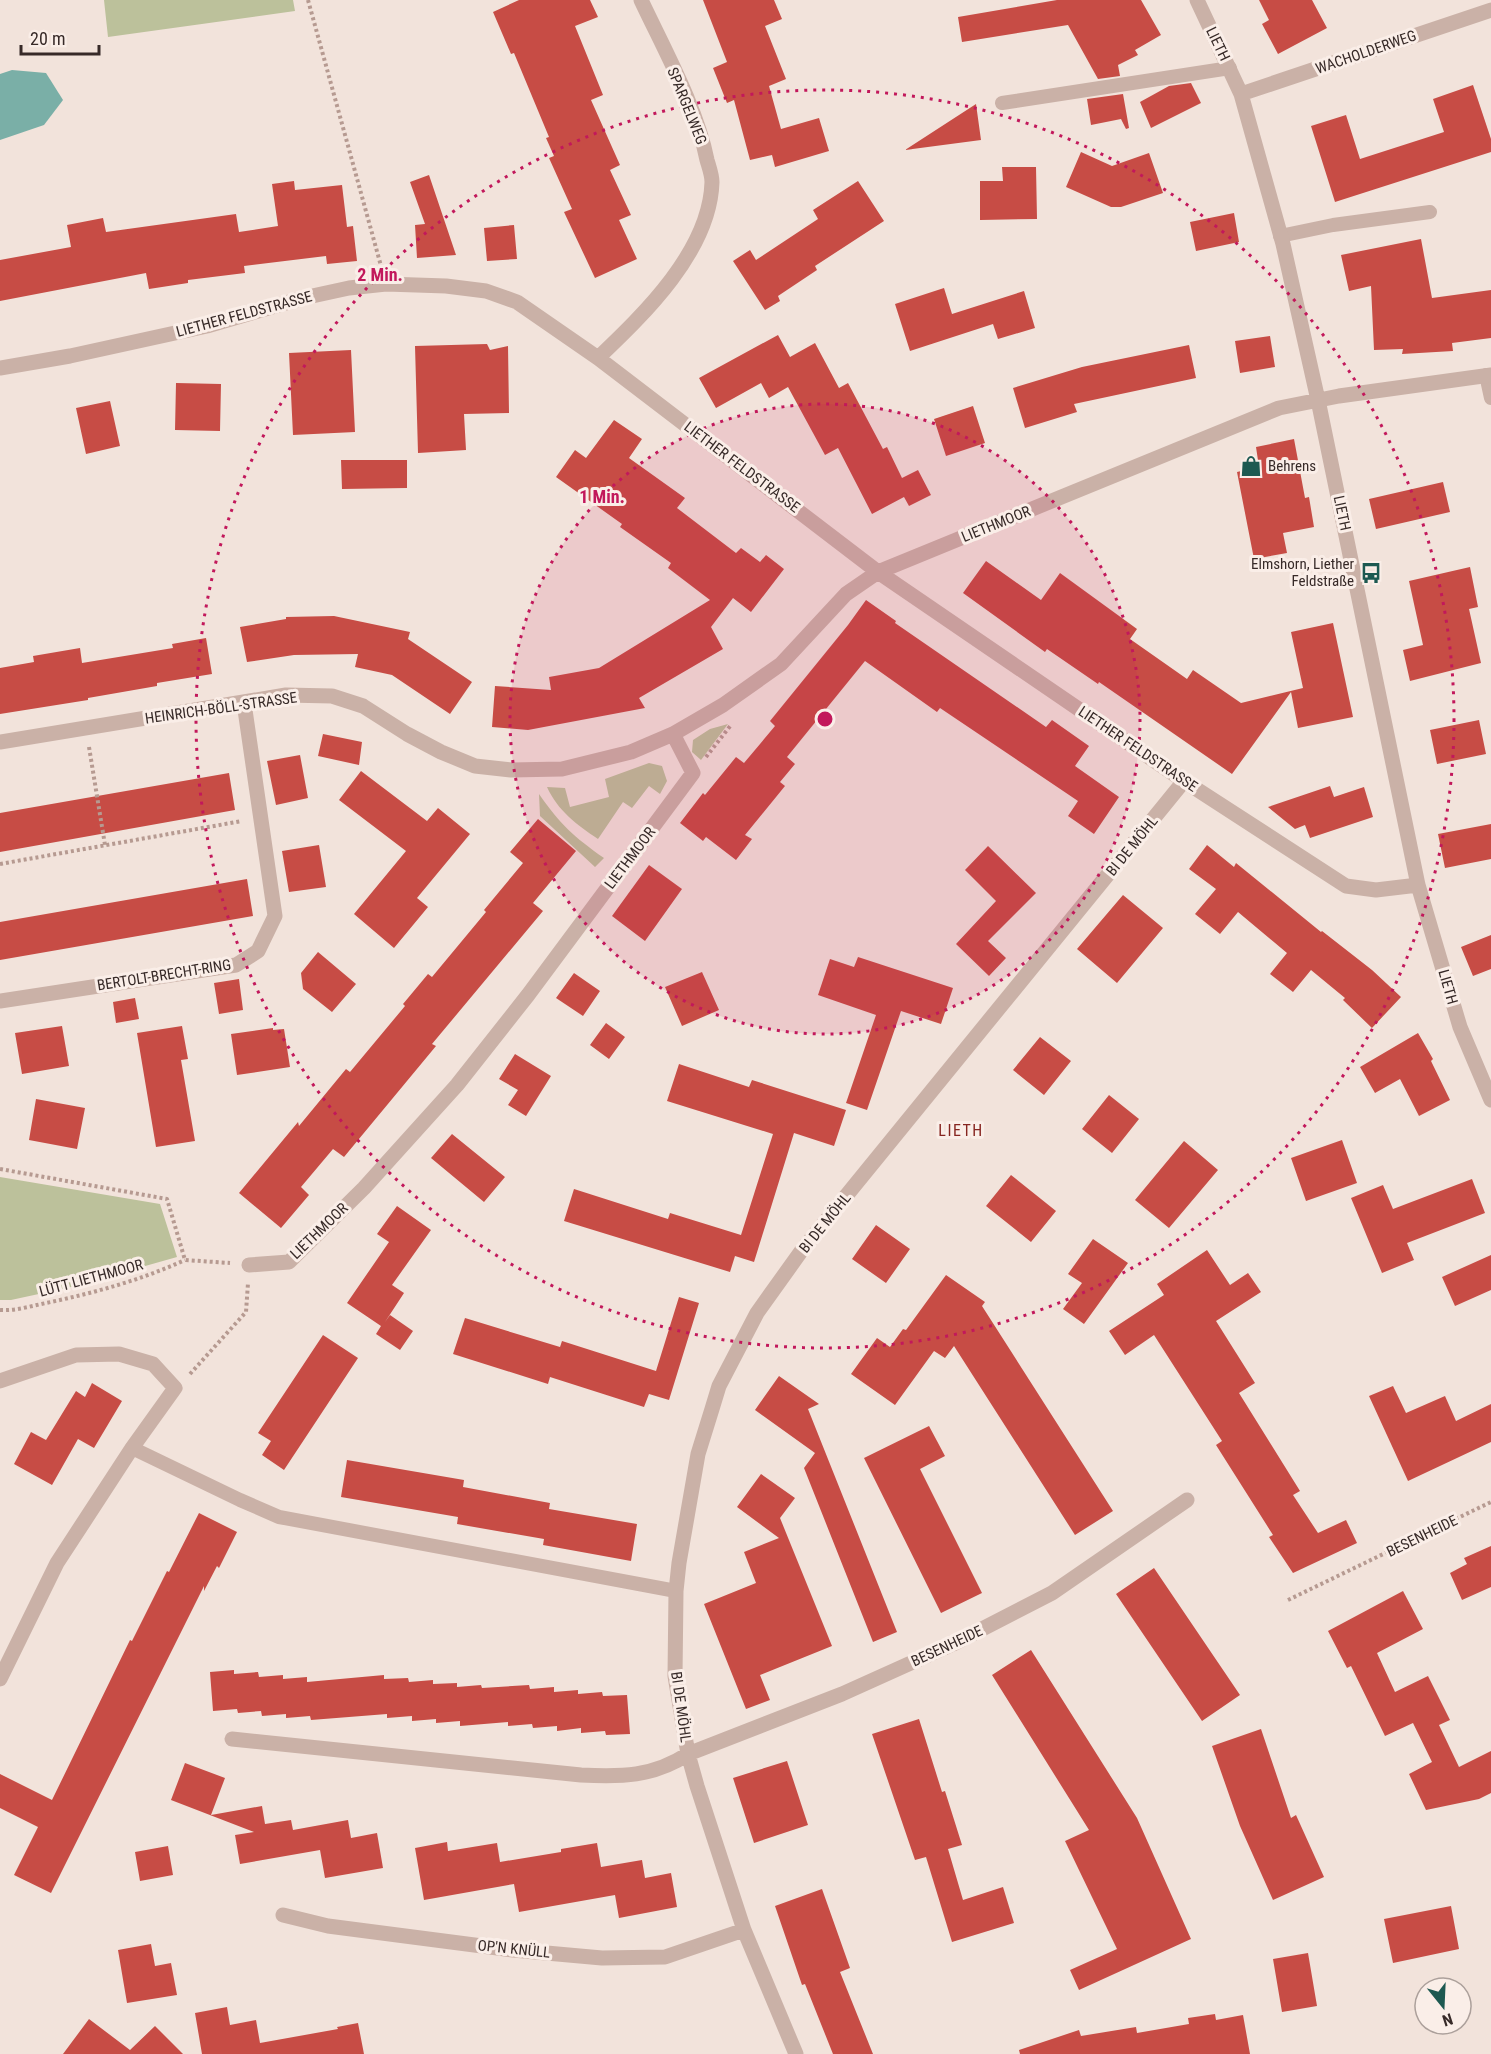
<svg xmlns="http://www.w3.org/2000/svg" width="1491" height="2054" font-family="'Roboto Condensed',sans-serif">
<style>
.green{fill:#bcc19b}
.water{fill:#7aafa7}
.building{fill:#c74c45}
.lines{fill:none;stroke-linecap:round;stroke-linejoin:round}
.path{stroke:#b69a91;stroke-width:4;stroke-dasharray:3 3;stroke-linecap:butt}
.lane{stroke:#cab1a7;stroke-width:14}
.street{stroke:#cab1a7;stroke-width:15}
.ring{fill:none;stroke:#c2185b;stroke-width:3;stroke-dasharray:3 6}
.labels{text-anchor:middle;stroke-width:6;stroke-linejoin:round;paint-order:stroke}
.street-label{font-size:15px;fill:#372a28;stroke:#faeee8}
.poi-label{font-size:15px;fill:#372a28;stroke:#faeee8;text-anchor:start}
.neighbourhood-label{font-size:16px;letter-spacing:1.5px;fill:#862520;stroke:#faeee8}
.centre{fill:#c2185b;stroke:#faeee8;stroke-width:3}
.ring-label{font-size:18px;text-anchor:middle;font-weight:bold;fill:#c2185b;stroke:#faeee8;stroke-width:6;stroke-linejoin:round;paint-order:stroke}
</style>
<rect width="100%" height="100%" fill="#f2e3db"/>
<path class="green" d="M104 0H293L295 11 108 37Z
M728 724 701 760 692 752 693 740 710 729Z
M649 763 662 766 667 781 660 794 649 786 632 808 623 802 598 839C577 825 558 811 547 787L565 788 570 807 609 797 605 779Z
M539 794C560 824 574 837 604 858L595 867 540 816Z
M0 1177 160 1204 177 1257 71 1287 11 1300H0Z"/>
<path class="water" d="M12 70 46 73 63 100 44 125 0 140V74Z"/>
<path class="building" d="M519 0H590L598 17 575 26 603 95 591 100 620 165 610 170 631 215 619 220 637 259 595 278 564 212 572 209 549 158 554 156 546 138 549 137 514 53 511 54 493 12Z
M703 0H774L782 19 765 26 786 79 769 86 781 129 819 118 829 151 775 167 772 155 750 160 734 100 727 103 713 68 727 62Z
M1057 0H1141L1161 35 1135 50 1138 55 1118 65 1120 76 1098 79 1068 25 962 42 958 17Z
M1259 0H1312L1327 28 1278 54 1262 24 1269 20Z
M1191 83 1201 103 1151 128 1140 102 1169 86Z
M1473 85 1491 139V152L1335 202 1311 126 1346 115 1360 159 1444 132 1433 99Z
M1123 94 1129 128 1126 129 1121 119 1091 125 1087 99Z
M976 104 981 140 905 150Z
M1081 152 1112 166 1149 153 1163 193 1121 207H1111L1066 187Z
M1002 167H1036L1037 219 980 220V181H1003Z
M429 175 456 255 417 258 415 225 425 224 410 182Z
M294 181 295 190 342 185 347 227 353 226 357 261 327 264 326 256 244 266 245 273 188 280V283L149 289 146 273 0 301V260L71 247 67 225 103 218 106 232 236 214 239 232 278 226 272 184Z
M858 181 884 221 815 266 817 270 778 296 780 301 765 310 733 261 750 250 756 260 818 219 813 210Z
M1234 213 1239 242 1196 251 1190 222Z
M514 225 517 259 487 261 484 228Z
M1421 239 1432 298 1491 290V338L1452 343 1453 351 1402 354 1403 349 1374 350 1371 286 1349 291 1341 255Z
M944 288 952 314 1024 291 1035 328 998 339 993 324 910 351 895 304Z
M778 335 790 357 815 343 839 388 848 383 883 449 887 447 902 478 918 470 931 495 909 506 904 497 872 514 838 448 825 455 788 387 769 398 761 383 716 408 699 378Z
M1270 336 1275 367 1240 373 1235 341Z
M487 344 490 350 508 346 509 413 464 414 466 450 418 453 415 346Z
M1189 345 1196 378 1074 404 1077 412 1025 428 1013 388 1082 367Z
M351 350 355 432 293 435 289 353Z
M176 383 221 384 220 431 175 430Z
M110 401 120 446 86 454 76 408Z
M973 406 985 443 946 456 934 419Z
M614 420 642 439 629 458 685 498 677 508 736 553 741 548 760 562 766 555 784 569 751 612 733 598 711 627 723 649 639 698 645 708 528 730 492 727 495 686 551 690 549 677 599 668 710 600 668 568 671 563 620 527 622 524 556 477 575 450 586 458Z
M1294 439 1305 498 1309 497 1314 527 1283 533 1287 553 1254 559 1237 472 1259 467 1256 447Z
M341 460H407V488L342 489Z
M1443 482 1450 512 1376 529 1369 499Z
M986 561 1041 600 1060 573 1137 629 1130 639 1187 679 1193 670 1241 703 1303 688 1291 632 1333 623 1353 717 1298 728 1291 692 1232 774 1099 682 1098 684 1047 649 1045 652 963 593Z
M1470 567 1478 607 1469 609 1481 663 1410 681 1403 650 1423 645 1409 581Z
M866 600 896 621 895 623 1046 727 1052 720 1089 746 1075 766 1119 797 1094 834 1068 816 1078 801 940 708 937 712 865 661 787 757 795 764 780 782 785 786 745 835 752 839 736 860 706 837 703 841 680 823 703 793 705 795 736 757 744 763 775 726 770 721 848 625Z
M334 616 410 632 408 639 472 682 450 714 392 675 355 667 358 654 294 655 247 662 240 627 286 619V617Z
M206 638 212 674 157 683V686L88 698V700L0 714V668L34 662 33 656 80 648 82 663 173 648 172 644Z
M1479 720 1486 754 1437 764 1430 730Z
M323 734 362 742 359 765 318 756Z
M300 755 308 798 276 805 267 761Z
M361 771 427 821 438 808 470 834 417 898 428 907 394 948 354 914 406 851 339 800Z
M229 773 235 810 0 852V813Z
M1330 786 1334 797 1364 787 1373 817 1310 838 1305 825 1295 829 1268 807Z
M538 819 576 851 533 903 543 911 432 1044 436 1046 344 1157 333 1149 301 1187 309 1195 281 1228 239 1193 298 1122 299 1126 346 1069 350 1072 405 1006 403 1004 428 974 432 977 486 912 484 910 523 863 510 852Z
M1491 824V859L1445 868 1438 834Z
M319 845 326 887 289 892 282 851Z
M1207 845 1234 867 1236 863 1321 932 1322 931 1372 970 1401 997 1372 1028 1343 1000 1345 998 1311 970 1293 992 1270 974 1287 953 1238 912 1220 934 1195 914 1216 889 1189 869Z
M988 846 1036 893 988 941 1006 958 989 976 956 944 996 901 965 870Z
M649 865 682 889 645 941 612 916Z
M247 879 253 916 0 960V922Z
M1123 895 1163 928 1117 983 1077 949Z
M1491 935V969L1473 976 1461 947Z
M318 952 356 984 332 1012 303 989 301 973Z
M858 957 953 988 941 1024 901 1011 867 1110 846 1103 876 1015 818 995 830 959 854 967Z
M702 972 719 1010 682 1026 665 987Z
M574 973 600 991 583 1016 556 998Z
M239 979 243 1010 219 1014 214 983Z
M135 998 139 1019 116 1023 113 1002Z
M606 1023 625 1037 609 1059 590 1045Z
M62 1026 69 1066 22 1074 15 1033Z
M182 1026 188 1059 181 1060 195 1141 156 1147 137 1033Z
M273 1028V1030L284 1029 290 1067 237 1075 231 1034Z
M1418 1033 1433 1059 1431 1061 1450 1100 1419 1116 1400 1079 1375 1093 1360 1067Z
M1040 1037 1071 1061 1044 1095 1013 1070Z
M515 1054 551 1076 526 1116 508 1105 518 1090 499 1079Z
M679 1064 749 1087 752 1080 846 1110 834 1146 794 1133 754 1262 735 1256 730 1272 564 1221 574 1189 668 1219 670 1213 741 1235 773 1134 667 1101Z
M1109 1095 1139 1119 1112 1153 1082 1129Z
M36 1099 85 1108 77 1149 29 1140Z
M452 1134 505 1177 484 1202 431 1158Z
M1342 1140 1357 1183 1306 1201 1291 1158Z
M1184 1141 1218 1170 1169 1228 1135 1200Z
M1011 1175 1056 1211 1031 1242 986 1206Z
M1472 1179 1485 1213 1407 1243 1414 1260 1382 1273 1351 1198 1383 1185 1393 1209Z
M397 1206 431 1230 392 1285 404 1293 385 1322 390 1315 413 1331 400 1350 376 1334 381 1326 347 1303 389 1242 377 1234Z
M876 1225 910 1249 886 1283 852 1259Z
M1093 1239 1128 1263 1084 1324 1063 1309 1082 1283 1068 1274Z
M1207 1250 1230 1285 1248 1273 1261 1292 1216 1321 1255 1383 1239 1393 1300 1491 1293 1495 1318 1533 1346 1520 1357 1543 1293 1573 1269 1537 1273 1535 1216 1445 1222 1441 1154 1335 1125 1355 1109 1331 1164 1295 1157 1284Z
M1491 1255V1290L1455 1306 1442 1277Z
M946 1275 985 1302 982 1306 1113 1511 1075 1535 954 1346 945 1358 934 1351 895 1405 851 1374 877 1338 890 1347 903 1329 906 1330Z
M679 1297 699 1303 669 1400 649 1394 644 1407 550 1377 548 1384 453 1354 465 1318 560 1347 562 1341 656 1371Z
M323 1335 358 1358 284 1470 262 1455 271 1441 258 1433Z
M779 1376 819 1404 808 1409 897 1632 873 1642 804 1468 815 1453 755 1410Z
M92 1383 122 1401 94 1448 78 1439 52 1485 14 1464 31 1432 46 1440 76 1391 85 1397Z
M1393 1386 1406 1413 1445 1396 1456 1421 1491 1404V1442L1408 1481 1369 1396Z
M929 1426 945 1456 920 1469 982 1593 941 1613 864 1458Z
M347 1460 464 1480 463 1487 550 1503 549 1509 637 1524 631 1561 543 1545 544 1539 457 1524 458 1517 341 1497Z
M761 1474 795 1498 780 1518 832 1646 760 1675 770 1700 746 1709 704 1604 756 1583 744 1552 779 1538 737 1507Z
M199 1513 237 1532 219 1568 217 1566 204 1591V1586L51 1893 14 1875 38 1827 0 1808V1774L52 1800 130 1640 132 1641 167 1571 169 1572Z
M1491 1546V1587L1462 1600 1450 1573 1467 1564 1464 1558Z
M1154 1568 1240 1695 1202 1721 1116 1594Z
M1403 1591 1423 1629 1377 1653 1395 1692 1428 1676 1450 1720 1439 1725 1459 1767 1491 1751V1793L1479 1799 1426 1810 1409 1774 1432 1762 1413 1723 1385 1736 1351 1666 1347 1668 1328 1631Z
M1031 1650 1137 1818 1191 1939 1079 1990 1070 1970 1117 1949 1065 1841 1089 1830 992 1675Z
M234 1670V1674L258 1672 259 1677 283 1675V1679L307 1677V1682L384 1675V1679L408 1678 409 1682 433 1680V1684L457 1683V1687L481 1685 482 1688 529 1685 530 1689 554 1687V1692L578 1690V1694L602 1692 603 1696 627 1695 630 1734 606 1735 605 1731 581 1733V1728L557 1731V1726L533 1728 532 1724 508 1726V1722L460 1726V1721L436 1723V1719L412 1721V1716L387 1718V1714L311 1720 310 1716 286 1718V1714L262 1716 261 1711 238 1713 237 1709 213 1711 210 1672Z
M919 1719 942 1792 945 1791 962 1845 948 1849 963 1900 1003 1887 1014 1923 952 1942 926 1857 915 1860 872 1734Z
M1261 1729 1291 1818 1296 1815 1324 1877 1273 1900 1240 1826 1212 1746Z
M787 1761 808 1825 754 1843 733 1778Z
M185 1763 225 1778 211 1815 262 1806 265 1824 291 1820 293 1830 348 1820 351 1838 377 1833 383 1868 325 1878 320 1850 240 1864 235 1835 254 1832 171 1800Z
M447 1842 448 1851 497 1843 500 1862 561 1852V1849L597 1843 601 1867 642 1860 645 1878 671 1873 677 1907 619 1918 615 1895 519 1912 514 1884 424 1900 415 1848Z
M168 1846 173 1875 140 1881 135 1852Z
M822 1889 850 1968 840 1972 873 2054H833L805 1984 802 1985 775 1906Z
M1451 1906 1459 1949 1393 1963 1384 1919Z
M151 1944 155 1966 171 1963 177 1995 127 2003 118 1950Z
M1308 1953 1317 2006 1282 2012 1273 1959Z
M227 2007 230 2025 256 2020 260 2043 338 2029 337 2027 358 2023 364 2054H202L195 2013Z
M1215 2014 1216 2020 1243 2015 1250 2054H1020L1019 2050 1079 2030 1081 2036 1136 2027 1137 2033 1189 2024 1188 2018Z
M89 2019 130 2050 155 2026 183 2054H63Z"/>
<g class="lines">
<path class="path" d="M308 0 381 266
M89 747 105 845
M706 757 731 725
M0 864 242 821
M0 1169 167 1199 185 1260 230 1263
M0 1310C16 1311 31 1306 46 1303 94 1293 141 1280 185 1260
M190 1374 246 1312 248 1283
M1288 1600 1491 1502"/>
<path class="lane" d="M1002 103 1230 68
M1280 236 1333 225 1430 212
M1486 375 1491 398
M132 1448 240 1500 279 1517 676 1591"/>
<path class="street" d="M1197 0 1241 94 1283 244 1318 400 1418 885 1460 1027 1491 1100
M1241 94 1491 10
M598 358C644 314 710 251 712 182 712 175 709 167 707 160 697 108 664 49 641 0
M0 368 70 356 207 326 303 298 349 288 386 284 446 286 486 291 517 302 598 358 878 572 1184 781 1346 886 1376 890 1418 885
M0 742 286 695 332 696 363 706 407 734 441 752 475 766 511 770 562 769 631 752 673 734 723 705 781 664 846 594 878 572 1279 408 1339 396 1491 375
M0 1001 236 965 258 951 275 916 244 703
M249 1265 289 1262 364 1188 457 1085 528 995 693 773 673 734
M0 1381 76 1355 119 1354 153 1364 175 1388 132 1448 57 1563 0 1679
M232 1739 581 1775C621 1777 653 1777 688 1754L842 1694 953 1644 1052 1593 1187 1500
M283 1915 328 1926 513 1950 602 1958 665 1957 744 1930
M796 2054 744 1930 697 1786 688 1754 675 1676 676 1591 679 1563 698 1454 712 1409 719 1386 757 1313 802 1250 1184 781"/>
</g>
<circle cx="825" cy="719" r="315" fill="#c2185b" fill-opacity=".12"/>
<g class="ring">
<circle cx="825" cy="719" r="315"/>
<circle cx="825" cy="719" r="629"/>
</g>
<defs>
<symbol id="shop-bare" viewBox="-9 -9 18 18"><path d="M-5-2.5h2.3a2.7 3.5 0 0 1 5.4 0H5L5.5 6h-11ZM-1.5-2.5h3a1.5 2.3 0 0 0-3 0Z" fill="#1d5951" stroke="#faeee8" stroke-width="2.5" paint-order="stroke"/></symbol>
<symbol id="bus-bare" viewBox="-9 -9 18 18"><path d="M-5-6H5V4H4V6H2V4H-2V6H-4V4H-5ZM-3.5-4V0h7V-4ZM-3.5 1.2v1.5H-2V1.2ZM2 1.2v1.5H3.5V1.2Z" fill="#1d5951" stroke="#faeee8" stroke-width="2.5" paint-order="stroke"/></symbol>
</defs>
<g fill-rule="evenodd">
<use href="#shop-bare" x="1236" y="451" width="30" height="30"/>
<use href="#bus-bare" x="1356" y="558" width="30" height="30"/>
</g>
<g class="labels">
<g class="street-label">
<text transform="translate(1218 44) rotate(64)" y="5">LIETH</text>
<text transform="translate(1366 52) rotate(-19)" y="5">WACHOLDERWEG</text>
<text transform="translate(687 106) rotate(68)" y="5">SPARGELWEG</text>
<text transform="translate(244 314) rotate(-15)" y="5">LIETHER FELDSTRASSE</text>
<text transform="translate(742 467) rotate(37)" y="5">LIETHER FELDSTRASSE</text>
<text transform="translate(1342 513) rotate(78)" y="5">LIETH</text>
<text transform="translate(996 524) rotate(-22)" y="5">LIETHMOOR</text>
<text transform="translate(221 708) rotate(-8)" y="5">HEINRICH-BÖLL-STRASSE</text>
<text transform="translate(1138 749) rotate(34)" y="5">LIETHER FELDSTRASSE</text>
<text transform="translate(1132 846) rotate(-51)" y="5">BI DE MÖHL</text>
<text transform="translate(630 858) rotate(-53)" y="5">LIETHMOOR</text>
<text transform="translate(164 975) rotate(-9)" y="5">BERTOLT-BRECHT-RING</text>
<text transform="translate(1448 987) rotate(74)" y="5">LIETH</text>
<text transform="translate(825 1223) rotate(-51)" y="5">BI DE MÖHL</text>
<text transform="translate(319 1231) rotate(-44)" y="5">LIETHMOOR</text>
<text transform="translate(91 1278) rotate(-15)" y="5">LÜTT LIETHMOOR</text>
<text transform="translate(1422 1536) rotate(-26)" y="5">BESENHEIDE</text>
<text transform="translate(947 1646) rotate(-25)" y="5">BESENHEIDE</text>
<text transform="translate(681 1707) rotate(82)" y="5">BI DE MÖHL</text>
<text transform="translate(514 1949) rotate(6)" y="5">OP'N KNÜLL</text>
</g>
<g class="poi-label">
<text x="1268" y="471">Behrens</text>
<text x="1354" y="569" text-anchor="end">Elmshorn, Liether<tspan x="1354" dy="17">Feldstraße</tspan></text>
</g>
<g class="neighbourhood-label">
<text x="961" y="1136">LIETH</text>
</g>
</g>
<circle cx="825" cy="719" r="9" class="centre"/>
<g class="ring-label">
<text x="380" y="281">2 Min.</text>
<text x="602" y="503">1 Min.</text>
</g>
<g transform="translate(1443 2006) rotate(162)"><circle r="28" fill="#faeee8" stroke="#aca09b" stroke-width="1.5"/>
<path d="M0-4.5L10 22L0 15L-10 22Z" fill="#1d5951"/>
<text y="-9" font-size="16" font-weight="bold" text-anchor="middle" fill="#372a28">N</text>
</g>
<path d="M21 45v9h78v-9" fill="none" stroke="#372a28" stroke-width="3"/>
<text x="30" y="45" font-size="18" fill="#372a28" stroke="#faeee8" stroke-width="4.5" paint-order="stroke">20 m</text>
</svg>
